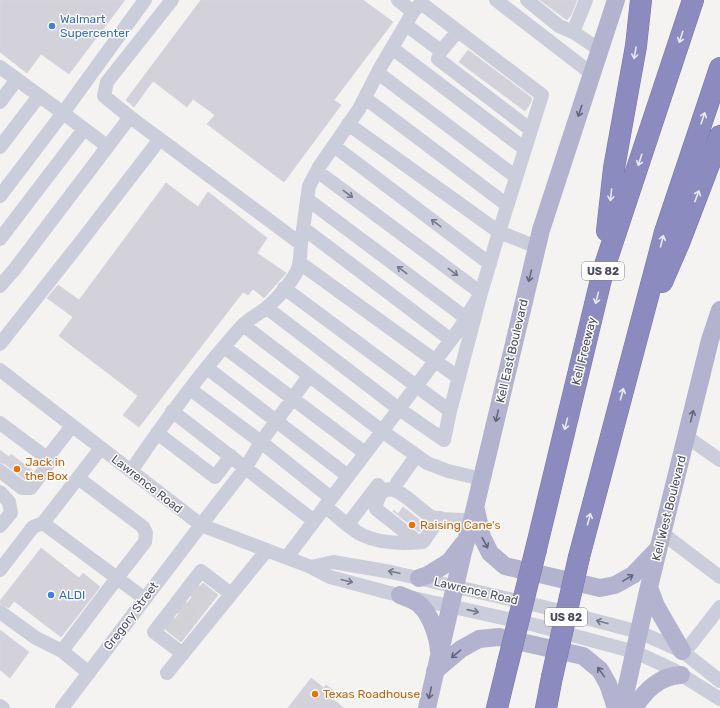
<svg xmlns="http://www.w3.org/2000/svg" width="720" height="708" font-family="Rubik,sans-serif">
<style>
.building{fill:#d3d1d9;stroke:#d8d6dd}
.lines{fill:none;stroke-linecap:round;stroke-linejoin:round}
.minor-tunnel{stroke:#d2d1d5;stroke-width:14;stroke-dasharray:14 7;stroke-linecap:butt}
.highway-casing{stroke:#7776ab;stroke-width:22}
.minor{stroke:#cccddb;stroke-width:14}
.major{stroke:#b3b3d0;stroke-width:18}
.highway{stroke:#8c8bbf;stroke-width:21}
.highway-bridge-casing{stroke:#7776ab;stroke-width:22;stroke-linecap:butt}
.highway-bridge{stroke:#8c8bbf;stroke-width:21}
.oneway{stroke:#e8e8f2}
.oneway2{stroke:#64647c}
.oneway3{stroke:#78788b}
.shop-dot{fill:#3f7fe0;stroke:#fff;stroke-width:1.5}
.food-dot{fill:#e8710a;stroke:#fff;stroke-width:1.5}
.labels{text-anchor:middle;stroke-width:3;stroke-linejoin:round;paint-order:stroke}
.shield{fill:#fff;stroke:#808090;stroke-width:1}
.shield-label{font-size:11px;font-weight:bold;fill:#4a4a60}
.shop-label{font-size:12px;fill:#366cbe;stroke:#fff;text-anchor:start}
.street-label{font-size:12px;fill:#4a4a60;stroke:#fff}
.food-label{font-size:12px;fill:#c56008;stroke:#fff;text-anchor:start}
</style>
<rect width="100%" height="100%" fill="#f4f3f2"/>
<path class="building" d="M0 0H125L69 74 41 54 27 73 0 52Z
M201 0H363L393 22 334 100 341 105 284 182 207 124 215 115 193 99 187 107 153 81 134 107 126 100Z
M540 0H577L571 15 567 20Z
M468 50 532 98 530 104 525 111 459 62Z
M166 183 198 207 208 192 267 238 257 253 286 273 264 298 253 289 248 295 243 292 139 427 123 415 138 396 59 336 73 317 47 298 58 285 79 300Z
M0 450 9 457 11 454 33 471 27 480H25L5 464 0 463Z
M403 507 425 524 419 532 393 511 394 510 398 514Z
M41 548 79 578 83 573 100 587 61 637 14 601 9 608 0 604V601Z
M203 583 218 595 181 642 166 630Z
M0 630 29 652 10 678 0 670Z
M311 678 324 688 326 685 334 691 330 697 344 708H288Z"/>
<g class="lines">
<path class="minor-tunnel" d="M194 590 211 603
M181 607 198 620
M169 623 186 636"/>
<defs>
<path id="highway" d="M607 231 614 168 636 46 641 0
M662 282 679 243 720 136
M536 549 603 271 693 0
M579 557 665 232 720 68
M497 708 507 667
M546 708 552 677"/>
</defs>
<use href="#highway" class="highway-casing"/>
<path class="minor" d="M398 0 413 12 420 4
M496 0 592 74
M527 0 559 26 573 32
M586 0 573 32 600 50
M406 25 441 51
M458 31 441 51 438 59 531 130
M392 48 525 149
M0 67 63 113 145 0
M378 73 516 177
M365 98 507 205
M0 102 17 79
M348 124 499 232 537 247
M334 146 490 264
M0 147 39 96
M0 196 63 113 107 146
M307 199 466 318
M303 228 451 340
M0 239 84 129
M301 244 309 186 319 167 359 109 380 68 413 12
M300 263 459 378
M0 286 14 270 130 117
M284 288 450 411
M267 308 399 409 444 440 450 411 481 293 317 171
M243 325 382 431 427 463 448 471 482 479
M0 344 79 244 160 139
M224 347 365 453
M207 368 348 476
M0 370 201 525 311 567 330 577 386 592 535 625 635 652 672 669 720 699
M190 389 261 442 331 498
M172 411 314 521
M0 423 47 458 72 426
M157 433 215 477 231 456
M687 437 720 460
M0 471 22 488H31L47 466V458
M131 471C165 421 201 371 242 326 248 319 258 315 266 308 276 300 291 283 297 271 301 263 300 253 301 244L130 117 104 96 107 82 172 0
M397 483 416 456
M0 492 9 502 11 513 0 526
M325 506C337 516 349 528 362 535 381 544 403 544 423 542L440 518
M43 523 117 578 145 542 146 533 143 527 78 478
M348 524 378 485
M662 533 720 577
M418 542 376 509C376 503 377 500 380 495 392 476 419 511 432 517 439 520 463 520 472 520
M287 557 460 328 481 293 499 232 542 95 421 3
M311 567 333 562 391 572 540 606 639 632 682 651 720 681
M0 570 33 527 43 523 101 448
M0 612 36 638 62 651 89 673
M62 651 117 578 145 599
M684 653 720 607
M183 654 154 632 201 571 231 594
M167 673 267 550
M0 706 3 708
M62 708 201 525 246 467 261 442 309 376"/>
<path class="major" d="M476 510 482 537 490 553 505 566 600 588 615 585 633 575 658 549
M419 578 428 575 449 562 463 544
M649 587 656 606 682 651
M400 595C406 598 415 600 420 605 431 615 438 637 439 651
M435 671 461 649 479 639 499 637 583 656 600 670 608 684 616 708
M427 708 463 552 472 520 541 230 616 0
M622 708 648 591 710 340 720 310
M634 708C645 691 659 676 681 675"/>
<use href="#highway" class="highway"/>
<defs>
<path id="highway-bridge" d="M507 667 536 549
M552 677 579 557"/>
</defs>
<use href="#highway-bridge" class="highway-bridge-casing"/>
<use href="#highway-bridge" class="highway-bridge"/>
</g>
<defs><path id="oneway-shaft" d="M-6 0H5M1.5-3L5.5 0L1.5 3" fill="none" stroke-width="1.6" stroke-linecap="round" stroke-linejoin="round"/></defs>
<g class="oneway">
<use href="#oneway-shaft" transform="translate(681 37) rotate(108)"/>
<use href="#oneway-shaft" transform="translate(635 53) rotate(100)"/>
<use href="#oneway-shaft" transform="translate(703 118) rotate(-71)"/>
<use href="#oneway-shaft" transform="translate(640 160) rotate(108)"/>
<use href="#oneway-shaft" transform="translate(611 195) rotate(96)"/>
<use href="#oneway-shaft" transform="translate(697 196) rotate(-69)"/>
<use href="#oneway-shaft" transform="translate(662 241) rotate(-75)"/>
<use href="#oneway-shaft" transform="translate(597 298) rotate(104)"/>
<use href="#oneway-shaft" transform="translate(622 394) rotate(-75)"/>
<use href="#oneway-shaft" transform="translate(566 424) rotate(104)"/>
<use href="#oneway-shaft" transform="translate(589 519) rotate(-75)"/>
</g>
<g class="oneway2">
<use href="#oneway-shaft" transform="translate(580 111) rotate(108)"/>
<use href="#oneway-shaft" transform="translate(530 276) rotate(104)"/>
<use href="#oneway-shaft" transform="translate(497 416) rotate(103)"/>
<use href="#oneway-shaft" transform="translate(692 416) rotate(-76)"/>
<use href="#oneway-shaft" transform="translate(485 543) rotate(62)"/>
<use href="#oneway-shaft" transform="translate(628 578) rotate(-31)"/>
<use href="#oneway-shaft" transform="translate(456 654) rotate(140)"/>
<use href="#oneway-shaft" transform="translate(601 672) rotate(-126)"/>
<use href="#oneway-shaft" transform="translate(430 693) rotate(103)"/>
</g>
<g class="oneway3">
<use href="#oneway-shaft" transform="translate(348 194) rotate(37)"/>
<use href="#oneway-shaft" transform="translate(436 223) rotate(-143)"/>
<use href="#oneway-shaft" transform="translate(402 270) rotate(-143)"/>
<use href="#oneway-shaft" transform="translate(453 272) rotate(37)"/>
<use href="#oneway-shaft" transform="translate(394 572) rotate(-168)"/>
<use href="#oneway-shaft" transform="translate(347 581) rotate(14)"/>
<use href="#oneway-shaft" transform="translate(473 611) rotate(13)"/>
<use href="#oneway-shaft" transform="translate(602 622) rotate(-165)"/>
</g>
<g class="shop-dot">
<circle cx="52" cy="26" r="4"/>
<circle cx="51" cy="595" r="4"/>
</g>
<g class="food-dot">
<circle cx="17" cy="469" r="4"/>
<circle cx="412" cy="525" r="4"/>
<circle cx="315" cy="694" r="4"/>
</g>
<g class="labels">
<g class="shield">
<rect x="582" y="262" width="42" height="18" rx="3"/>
<rect x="545" y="608" width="42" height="18" rx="3"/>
</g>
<g class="shield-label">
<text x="603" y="275">US 82</text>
<text x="566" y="621">US 82</text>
</g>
<g class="shop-label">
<text x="60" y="23">Walmart<tspan x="60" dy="14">Supercenter</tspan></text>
<text x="59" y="599">ALDI</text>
</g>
<g class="street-label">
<text transform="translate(512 351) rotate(-77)" y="4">Kell East Boulevard</text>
<text transform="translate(584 351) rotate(-76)" y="4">Kell Freeway</text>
<text transform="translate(147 484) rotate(38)" y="4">Lawrence Road</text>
<text transform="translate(669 508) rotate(-76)" y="4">Kell West Boulevard</text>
<text transform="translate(476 591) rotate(13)" y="4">Lawrence Road</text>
<text transform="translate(131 616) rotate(-53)" y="4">Gregory Street</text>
</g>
<g class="food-label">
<text x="25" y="466">Jack in<tspan x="25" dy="14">the Box</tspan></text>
<text x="420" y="529">Raising Cane's</text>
<text x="323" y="698">Texas Roadhouse</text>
</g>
</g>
</svg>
